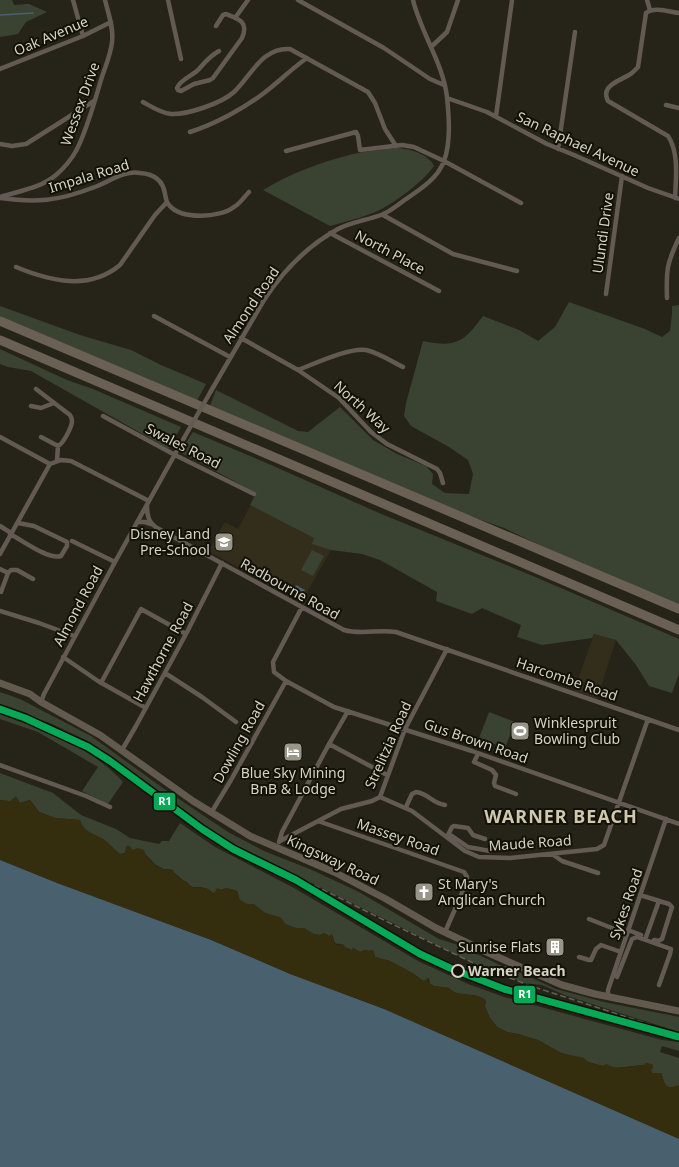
<svg xmlns="http://www.w3.org/2000/svg" width="679" height="1167" font-family="'Noto Sans',sans-serif">
<style>
.education{fill:#332d1c}
.green{fill:#3a4332}
.sand{fill:#342d0e}
.water{fill:#49616f}
.lines{fill:none;stroke-linecap:round;stroke-linejoin:round}
.stream{stroke:#49616f;stroke-width:1.5}
.street{stroke:#635a54;stroke-width:4.5}
.primary{stroke:#635a4f;stroke-width:7}
.highway{stroke:#6a6054;stroke-width:9}
.rail{stroke:#645f57;stroke-width:1.5;stroke-dasharray:6 3;stroke-linecap:butt}
.street-bridge{stroke:#635a54;stroke-width:4.5}
.rail-1-casing{stroke:#121007;stroke-width:10}
.rail-1{stroke:#06aa56;stroke-width:7}
.stop-dot{fill:#121007;stroke:#d5d2c6;stroke-width:2}
.labels{text-anchor:middle;stroke-width:4;stroke-linejoin:round;paint-order:stroke}
.street-label{font-size:14px;fill:#d5d2c6;stroke:#121007}
.poi-label{font-size:14px;fill:#d5d2c6;stroke:#121007;text-anchor:end}
.stop-label{font-size:14px;font-weight:bold;fill:#d5d2c6;stroke:#121007;text-anchor:start}
.district-label{font-size:18px;font-weight:bold;letter-spacing:1px;fill:#cec8af;stroke:#121007}
.line-badge{stroke:#121007;stroke-width:1.5}
.badge-label{font-size:11px;text-anchor:middle;font-weight:bold;fill:#fff}
</style>
<rect width="100%" height="100%" fill="#262418"/>
<path class="education" d="M257 493 341 527 331 550 302 601 208 551 225 522 238 529Z
M594 634 616 640 597 699 574 691Z"/>
<path class="green" d="M0 0H12L14 5 29 4 47 12 26 22 18 34 0 37Z
M396 148C408 148 429 154 434 166 422 183 390 207 370 214 357 219 343 222 330 226L263 190C291 173 321 162 353 154 367 151 382 150 396 148Z
M569 302 645 329 662 337 670 331 672 314V306L679 305V605L546 548 504 528 456 511 210 406 216 390 298 431 308 432 340 407 373 440 397 454 426 466 433 474 432 484 445 493 469 494 473 474 468 460 449 447 411 426 404 416 406 403 423 341C456 348 464 342 483 316L519 330 538 341 555 327Z
M0 306 80 335 131 350 161 365 206 384 197 401 0 317Z
M0 349 67 380 93 389 181 427 169 449 31 371 8 367 0 364Z
M193 432 262 461 379 513 533 576 679 639V674L672 693 649 686 636 665 616 640 594 634 592 638 542 645 517 637 521 625 482 608 472 614 436 601 437 592 380 560 362 554 331 550 312 544 314 538 250 505 256 493 180 452Z
M312 550 324 556 313 576 301 570Z
M0 692 20 699 91 736 167 791 228 832 264 851 312 870 359 892 439 939 458 945 504 967 505 966 556 989 604 1002 679 1017V1032L567 996 542 985 524 983 469 961 239 847 211 830 88 741 50 723 0 708Z
M489 712 515 722 505 748 479 738Z
M0 714C44 729 91 747 123 782L108 804 82 791 98 767 38 732 0 719Z
M0 773 53 793 81 815 116 829 130 838 159 844 162 841H169L180 823 215 847 294 888 418 961 468 984 504 997 662 1040 679 1042V1051L662 1046 660 1052 679 1058V1086H678C663 1092 665 1081 661 1073H652L651 1070 644 1065 615 1068 608 1066H603L588 1062 583 1059 561 1053 538 1040 518 1034 507 1032 497 1027 490 1018 485 1007 486 1001C476 990 458 999 449 988L434 986 430 984 429 978 426 980H422L414 974 390 961 375 957 373 950 369 951 365 950 360 952 353 948 352 950 344 947V945C336 942 335 947 333 936H329L324 933 320 935 313 934 304 928H296L290 926 285 924 282 919 265 913 257 907 244 903 240 900 237 891 226 888 213 893C211 891 207 888 204 888 197 886 192 890 187 882L184 881 170 869H164L156 865 145 854 132 850 127 846 125 853 120 854C114 850 109 843 103 839 94 834 83 832 80 820L55 818 39 812 30 800 20 803 0 800Z"/>
<path class="sand" d="M16 796 20 803 30 800 39 812 55 818 80 820C83 832 94 834 103 839 109 843 114 850 120 854L125 853 126 846H130L132 850 138 848 144 850C146 858 155 866 163 869 167 870 170 869 173 870 175 875 182 881 187 882 191 890 197 886 204 888 207 888 211 891 213 893L215 892 217 888 222 890C228 887 234 889 238 893V896L240 900 247 904H254L265 913 280 917 285 924 290 926 296 928H304L314 934 320 935 324 933 329 936 332 934 334 943 337 945 342 944 349 950H352L353 948 360 952 365 950 369 951 373 950 375 957 390 961 414 974 422 980H426L427 977 430 984 434 986 449 988C455 996 474 993 485 999V1007L490 1018 497 1027 507 1032 518 1034 538 1040 561 1053 584 1058 588 1062 602 1066 607 1064C614 1071 634 1066 644 1065L646 1063 652 1064 653 1068 651 1070 652 1073H661C665 1081 663 1092 678 1085L679 1086V1139L384 1009 290 974 211 940 57 883 0 860V800L10 801Z"/>
<path class="water" d="M296 585 305 590 302 597 293 591Z
M0 860 57 883 211 940 290 974 384 1009 679 1139V1167H0Z"/>
<g class="lines">
<path class="stream" d="M0 15 33 13"/>
<path class="street" d="M73 0 83 36
M168 0 181 59
M298 0 384 48 430 79 444 85
M647 0 650 10
M235 18 248 0
M216 26 223 15 226 14C239 19 249 22 242 38L213 78 210 80 194 84 181 91 178 90 177 88C180 80 191 76 197 71 205 63 208 57 219 51
M431 47 447 32 458 0
M0 69 83 36 111 22
M447 98 487 112 547 144 574 155 648 188 679 199
M143 102C152 107 161 113 171 114 187 115 222 103 234 92 251 76 262 47 290 49L368 92 375 103 385 129 396 146
M666 105 679 108
M496 116 512 0
M190 132C215 124 243 109 264 93 279 82 291 69 307 58
M0 144 12 146 26 144 94 101
M558 149 575 32
M286 151 356 132 358 136 360 150 402 145 414 147 444 161 521 203
M0 197C19 191 41 188 56 175 64 168 71 160 76 151 87 130 94 103 101 80 105 67 111 54 112 42 114 28 108 13 105 0
M0 198C36 203 58 201 92 188 108 183 123 170 140 173 154 174 163 180 165 194 166 198 166 202 169 205 181 220 220 218 234 207 240 204 244 197 249 192
M675 198C676 178 679 152 668 136L608 101C600 86 619 81 629 75 633 73 635 70 638 67L646 13C654 6 670 12 679 13
M383 215 453 254 517 271
M330 233 439 291
M16 267C50 281 89 291 120 265L155 215 167 202
M606 294 622 176
M667 298C666 269 667 263 679 238
M154 316 230 357
M241 338 298 370 339 398 371 432 387 444 437 469 440 473 443 483
M298 370C314 364 350 347 366 350 379 353 391 361 403 367
M36 389 70 415C71 417 72 418 72 421 72 427 63 444 58 446L57 460
M211 391 264 300C283 271 307 246 338 229 351 222 367 220 381 215 390 212 399 204 406 199 421 189 438 178 444 161 451 142 449 117 447 97 443 63 421 33 413 0
M31 406 41 408 54 403
M103 416 175 455 254 494
M0 437 50 464
M41 437 58 446
M50 464 61 460 71 461 149 501
M147 505C147 515 148 522 157 528L344 630C361 635 379 629 396 632L679 730
M137 522H145L151 524
M0 526 11 533
M10 534C22 540 48 560 61 556L67 546V542L65 541 34 526 18 523
M72 541 115 562
M0 554 50 464
M0 569 8 573
M1 592 8 573 11 570H17L33 579
M302 607 273 662 274 672 286 681 334 707 472 751 679 824
M0 611 39 623 74 636
M63 657 98 681 146 708
M165 673 202 697 236 722
M101 683 141 609 186 634
M41 702 44 694 115 562 184 438
M329 744 387 775
M122 750 136 726 186 634 222 563
M478 754 474 762 492 770 496 775 494 783 495 786 516 794
M0 765 86 796 110 807
M380 797 412 811 465 851 479 857 510 858 597 849 604 845 648 719
M406 807 412 794 416 792C430 794 431 803 445 805
M211 813 231 780 286 681
M318 821 464 872 467 877 466 884 445 932
M449 834 468 847 490 851
M447 837 452 827 454 826 468 828 473 835 485 839
M280 841 341 809 372 801 380 797 405 729 447 649
M279 842 282 832 329 744 348 711
M552 854 562 861 598 873
M640 895 669 904 672 907 662 939 658 941 654 940
M589 919 627 934
M628 930 641 935
M646 937 659 901
M579 957 589 960H591L596 949 601 945 621 952
M617 977 632 939 637 937 671 949 670 954 659 985
M608 996V990L666 819"/>
<path class="primary" d="M0 683 30 694 41 702 100 735 193 801 250 836 334 872 386 899 436 928 493 955 562 985 595 994 679 1011"/>
<path class="highway" d="M0 321 679 609
M0 340 679 630"/>
<path class="rail" d="M11 712C41 722 70 732 98 749L203 827 237 847 394 925 486 969 531 986 679 1034"/>
<path class="street-bridge" d="M184 438 211 391"/>
<defs>
<path id="rail-1" d="M0 709 25 718 88 747 110 761 202 829 233 849 296 880 420 954 450 968 504 989 679 1037"/>
</defs>
<use href="#rail-1" class="rail-1-casing"/>
<use href="#rail-1" class="rail-1"/>
</g>
<defs>
<symbol id="school-square" viewBox="-11 -11 22 22"><rect x="-9" y="-9" width="18" height="18" rx="4" fill="#989589" stroke="#121007"/><path d="M0-5L7-2L0 1L-7-2ZM-4 1L0 2.5L4 1V4Q0 6-4 4Z" fill="#fff"/></symbol>
<symbol id="stadium-square" viewBox="-11 -11 22 22"><rect x="-9" y="-9" width="18" height="18" rx="4" fill="#989589" stroke="#121007"/><path d="M0-5a6.5 5 0 1 0 0 10a6.5 5 0 1 0 0-10ZM-3.5-1.8h7v3.6h-7Z" fill="#fff"/></symbol>
<symbol id="hotel-square" viewBox="-11 -11 22 22"><rect x="-9" y="-9" width="18" height="18" rx="4" fill="#989589" stroke="#121007"/><path d="M-6-4.5h1.5V1H6V5H4.5V3h-9V5H-6ZM-4 0a1.8 1.8 0 1 1 3.6 0ZM.5 0V-2.5h3Q6-2.5 6 0Z" fill="#fff"/></symbol>
<symbol id="church-square" viewBox="-11 -11 22 22"><rect x="-9" y="-9" width="18" height="18" rx="4" fill="#989589" stroke="#121007"/><path d="M-1.2-6h2.4v3.5h3.3v2.4h-3.3V6h-2.4V-.1h-3.3v-2.4h3.3Z" fill="#fff"/></symbol>
<symbol id="building-square" viewBox="-11 -11 22 22"><rect x="-9" y="-9" width="18" height="18" rx="4" fill="#989589" stroke="#121007"/><path d="M-4-6H4V6H1V3H-1V6H-4ZM-2.5-4.3h1.7v1.8h-1.7ZM.8-4.3h1.7v1.8H.8ZM-2.5-1h1.7V.8h-1.7ZM.8-1h1.7V.8H.8Z" fill="#fff"/></symbol>
</defs>
<g fill-rule="evenodd">
<use href="#school-square" x="213" y="531" width="22" height="22"/>
<use href="#stadium-square" x="509" y="720" width="22" height="22"/>
<use href="#hotel-square" x="282" y="741" width="22" height="22"/>
<use href="#church-square" x="413" y="881" width="22" height="22"/>
<use href="#building-square" x="544" y="936" width="22" height="22"/>
</g>
<circle class="stop-dot" cx="458" cy="971" r="6"/>
<g class="labels">
<g class="street-label">
<text transform="translate(51 36) rotate(-23)" y="5">Oak Avenue</text>
<text transform="translate(80 104) rotate(-70)" y="5">Wessex Drive</text>
<text transform="translate(578 144) rotate(25)" y="5">San Raphael Avenue</text>
<text transform="translate(89 176) rotate(-17)" y="5">Impala Road</text>
<text transform="translate(603 233) rotate(-82)" y="5">Ulundi Drive</text>
<text transform="translate(390 252) rotate(28)" y="5">North Place</text>
<text transform="translate(251 305) rotate(-56)" y="5">Almond Road</text>
<text transform="translate(362 407) rotate(42)" y="5">North Way</text>
<text transform="translate(183 446) rotate(27)" y="5">Swales Road</text>
<text transform="translate(290 589) rotate(29)" y="5">Radbourne Road</text>
<text transform="translate(78 606) rotate(-62)" y="5">Almond Road</text>
<text transform="translate(163 652) rotate(-62)" y="5">Hawthorne Road</text>
<text transform="translate(567 679) rotate(19)" y="5">Harcombe Road</text>
<text transform="translate(476 741) rotate(19)" y="5">Gus Brown Road</text>
<text transform="translate(239 742) rotate(-61)" y="5">Dowling Road</text>
<text transform="translate(388 745) rotate(-66)" y="5">Strelitzia Road</text>
<text transform="translate(398 837) rotate(19)" y="5">Massey Road</text>
<text transform="translate(530 843) rotate(-4)" y="5">Maude Road</text>
<text transform="translate(333 860) rotate(25)" y="5">Kingsway Road</text>
<text transform="translate(626 904) rotate(-71)" y="5">Sykes Road</text>
</g>
<g class="poi-label">
<text x="210" y="539">Disney Land<tspan x="210" dy="16">Pre-School</tspan></text>
<text x="534" y="728" text-anchor="start">Winklespruit<tspan x="534" dy="16">Bowling Club</tspan></text>
<text x="293" y="778" text-anchor="middle">Blue Sky Mining<tspan x="293" dy="16">BnB &amp; Lodge</tspan></text>
<text x="438" y="889" text-anchor="start">St Mary's<tspan x="438" dy="16">Anglican Church</tspan></text>
<text x="541" y="952">Sunrise Flats</text>
</g>
<g class="stop-label">
<text x="468" y="976">Warner Beach</text>
</g>
<g class="district-label">
<text x="561" y="823">WARNER BEACH</text>
</g>
</g>
<g class="line-badge">
<rect x="153" y="792" width="23" height="19" rx="4" fill="#06aa56"/>
<rect x="513" y="985" width="23" height="19" rx="4" fill="#06aa56"/>
</g>
<g class="badge-label">
<text x="165" y="805">R1</text>
<text x="525" y="998">R1</text>
</g>
</svg>
